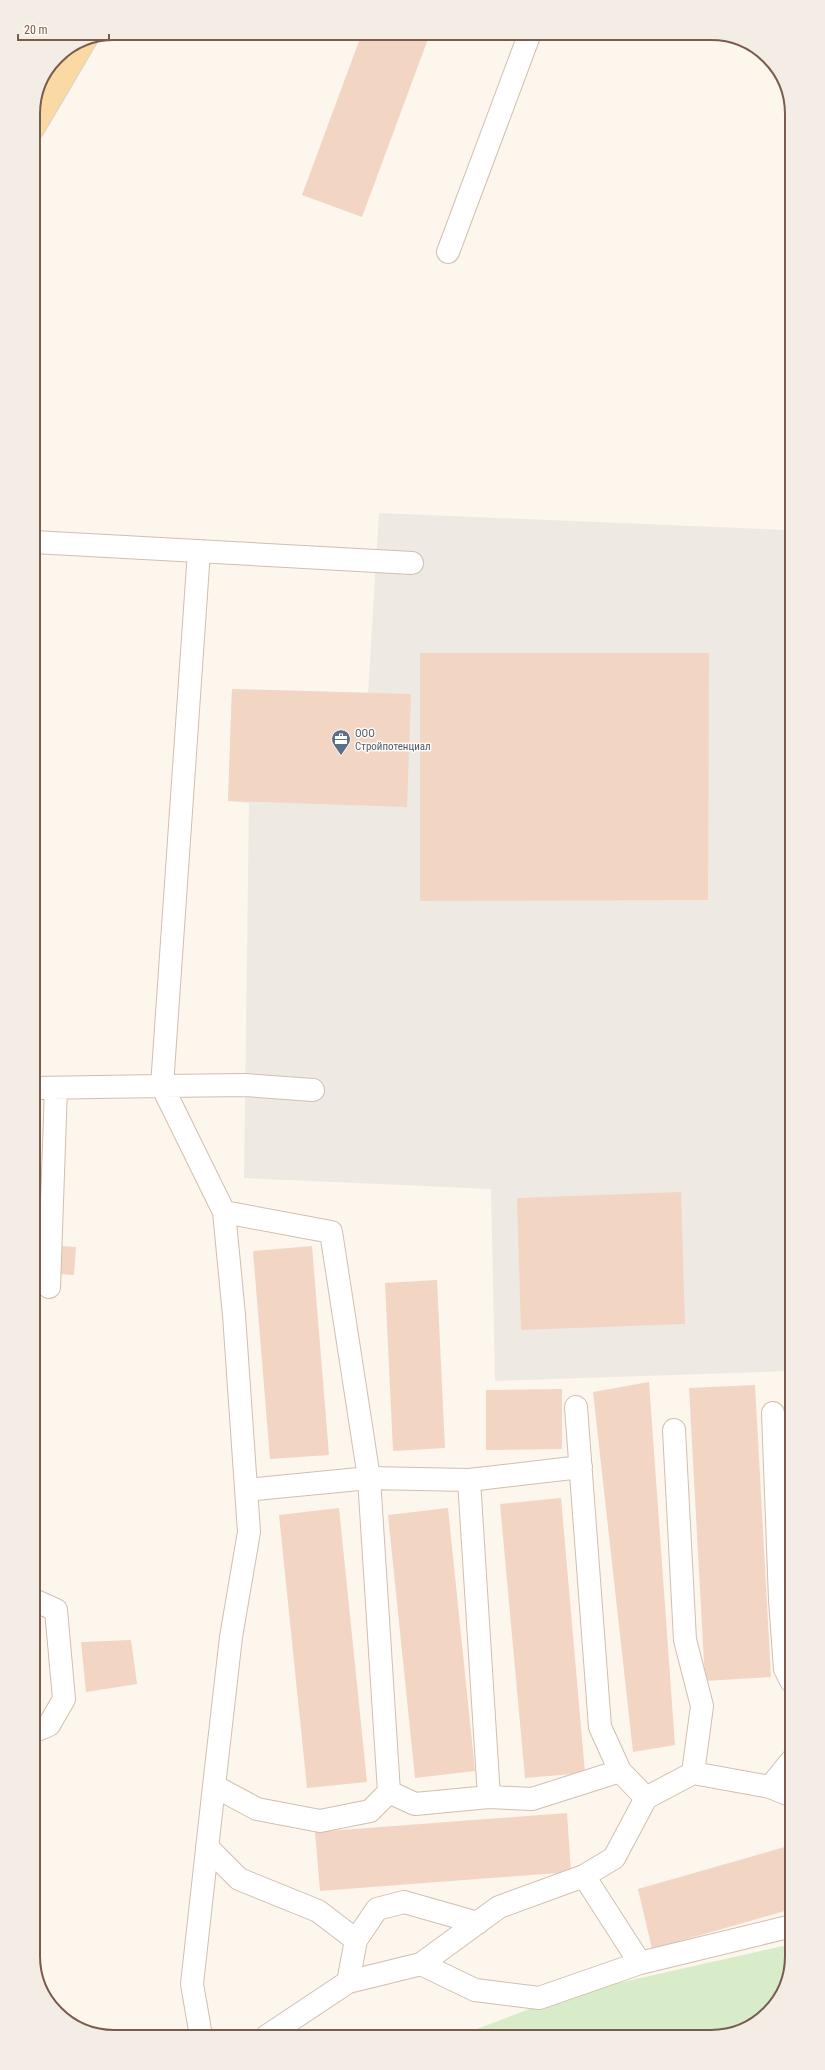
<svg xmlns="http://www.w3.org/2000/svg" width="825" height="2070" font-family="'Roboto Condensed',sans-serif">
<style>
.industrial{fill:#efe9e4}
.green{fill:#d8ecc9}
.building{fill:#f3d5c3}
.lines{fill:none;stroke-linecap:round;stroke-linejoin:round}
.minor-casing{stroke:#d1beb0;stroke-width:24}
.major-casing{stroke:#dad1cd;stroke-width:24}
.minor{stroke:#fff;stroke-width:22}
.major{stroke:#fbd9a5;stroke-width:22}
.labels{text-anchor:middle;stroke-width:3;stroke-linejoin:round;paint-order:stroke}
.service-label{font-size:11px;fill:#4e5e75;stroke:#fffaf3;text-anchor:start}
.rim{fill:none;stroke:#7a5c4d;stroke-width:2}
</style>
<rect width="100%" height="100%" fill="#fdf6ec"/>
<path class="industrial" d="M379 513 789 530 791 1371 495 1381 491 1189 244 1178 249 803 228 801 232 689 368 693Z"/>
<path class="green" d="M792 1944V1956L775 2005 736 2033 461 2035 569 1994Z"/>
<path class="building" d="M362 33H412L428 39 362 217 302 195Z
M420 653H709L708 900 420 901Z
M232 689 411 694 407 807 228 801Z
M681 1192 685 1324 521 1330 517 1198Z
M61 1246 76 1247 74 1275 59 1274Z
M312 1246 329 1455 270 1459 253 1251Z
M437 1280 445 1448 393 1451 385 1283Z
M649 1382 675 1745 633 1752 593 1392Z
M755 1385 771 1677 705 1681 689 1388Z
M562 1389V1449L486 1450V1390Z
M561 1498 585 1773 525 1778 500 1504Z
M339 1508 367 1782 307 1788 279 1515Z
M448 1508 475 1771 415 1778 388 1515Z
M131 1640 137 1684 86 1692 81 1642Z
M567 1813 571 1872 320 1891 315 1832Z
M792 1845V1909L652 1949 638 1889Z"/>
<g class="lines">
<defs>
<path id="minor" d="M448 252 530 33
M34 542 412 563
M35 1088 162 1086 199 551
M224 1212 331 1232 369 1478 389 1792
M49 1287 56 1088
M576 1407 600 1727 620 1771 646 1798
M773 1413 780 1600 785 1669 791 1681
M674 1430 685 1640 702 1706 693 1773
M469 1480 489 1797
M246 1490 369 1478 469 1480 581 1467
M36 1601 56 1610 64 1699 49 1725 37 1730
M214 1786 231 1637 249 1532 234 1315 224 1212 162 1086 245 1085 313 1090
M770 1787 792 1760
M207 1847 239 1879 318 1911 356 1940
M584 1876 640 1963
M421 1964 475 1990 539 1998 640 1963 792 1926
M348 1982 356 1940 377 1909 404 1902 478 1923
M201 2036 192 1984 214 1786 257 1809 320 1821 370 1811 389 1792 415 1804 489 1797 532 1799 620 1771
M267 2036 348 1982 421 1964 499 1907 584 1876 614 1858 646 1798 693 1773 770 1787 792 1796"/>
<path id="major" d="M33 129 86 39"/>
</defs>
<use href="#minor" class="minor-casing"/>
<use href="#major" class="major-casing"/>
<use href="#minor" class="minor"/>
<use href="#major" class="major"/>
</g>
<defs>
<symbol id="office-pin" viewBox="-11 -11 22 30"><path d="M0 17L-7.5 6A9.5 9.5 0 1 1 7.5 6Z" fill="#5c6f8a" stroke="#fffaf3"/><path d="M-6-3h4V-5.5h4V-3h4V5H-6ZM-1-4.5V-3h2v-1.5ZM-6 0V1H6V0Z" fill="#fff"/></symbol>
</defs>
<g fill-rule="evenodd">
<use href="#office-pin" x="330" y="728" width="22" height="30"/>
</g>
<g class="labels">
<g class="service-label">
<text x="355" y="737">ООО<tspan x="355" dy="13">Стройпотенциал</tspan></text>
</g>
</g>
<path d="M0 0H825V2070H0ZM114 40H711A74 74 0 0 1 785 114V1956A74 74 0 0 1 711 2030H114A74 74 0 0 1 40 1956V114A74 74 0 0 1 114 40Z" fill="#f4ede6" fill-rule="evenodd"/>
<path class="rim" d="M114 40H711A74 74 0 0 1 785 114V1956A74 74 0 0 1 711 2030H114A74 74 0 0 1 40 1956V114A74 74 0 0 1 114 40Z"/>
<path d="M18 34v6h91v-6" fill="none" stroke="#7a5c4d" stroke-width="2"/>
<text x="24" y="34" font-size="12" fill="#7a5c4d" stroke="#fffaf3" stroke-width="3" paint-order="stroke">20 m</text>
</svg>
